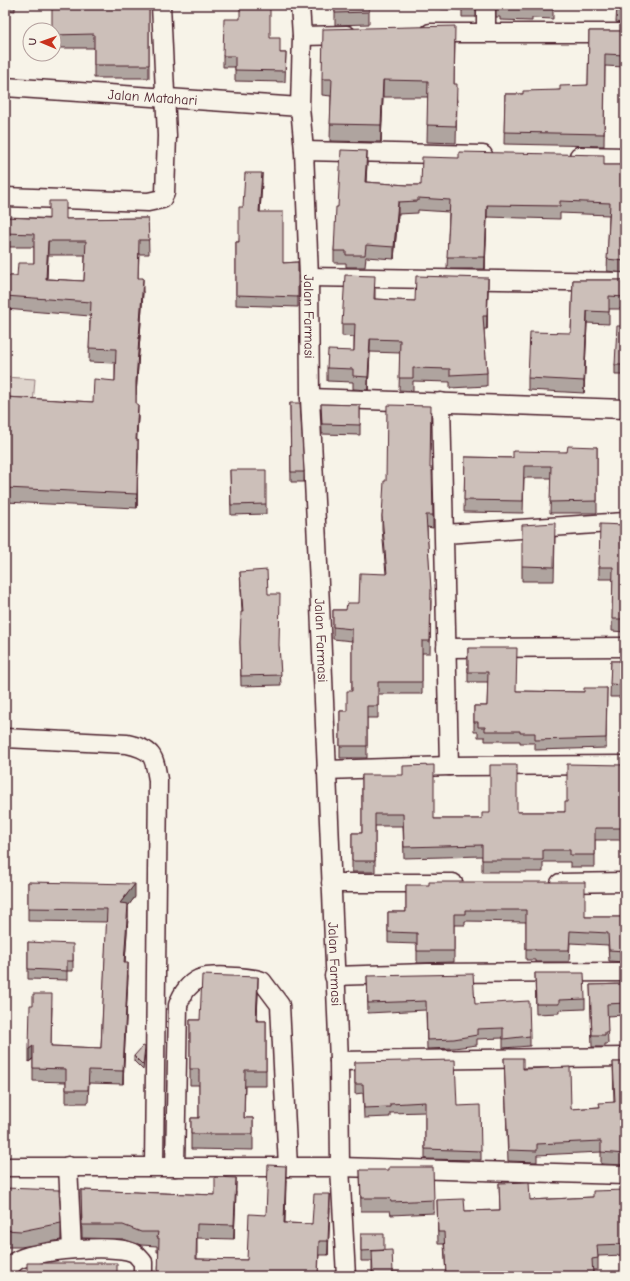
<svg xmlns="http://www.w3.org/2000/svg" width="630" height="1281" font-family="'Comic Neue',sans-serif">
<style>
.green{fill:#ded4cc;stroke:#947a7c}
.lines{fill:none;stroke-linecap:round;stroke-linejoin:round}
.minor-casing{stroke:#4a1f2b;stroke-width:21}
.minor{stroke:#f7f3e8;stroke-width:18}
.wall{fill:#afa49f;stroke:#4a1f2b;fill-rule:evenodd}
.shaded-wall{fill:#8f8682;stroke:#4a1f2b}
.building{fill:#ccbfb9;stroke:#4a1f2b;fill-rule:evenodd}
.labels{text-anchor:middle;stroke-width:3;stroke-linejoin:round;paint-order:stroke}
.street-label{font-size:14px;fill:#4a1f2b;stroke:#f7f3e8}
</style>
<rect width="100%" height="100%" fill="#f7f3e8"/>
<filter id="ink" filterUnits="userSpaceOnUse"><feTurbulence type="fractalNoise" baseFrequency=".025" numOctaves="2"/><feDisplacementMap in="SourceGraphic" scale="8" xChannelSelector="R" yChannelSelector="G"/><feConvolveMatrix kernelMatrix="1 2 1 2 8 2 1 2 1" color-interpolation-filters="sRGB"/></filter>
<g filter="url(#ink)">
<path class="green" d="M5 377 35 379 33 405 5 404Z"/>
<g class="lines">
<defs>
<g id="minor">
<path id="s1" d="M300 5 302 36 300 107 304 151 309 277 310 398 320 605 339 1061 340 1167 346 1276"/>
<path d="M486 32V5"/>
<path d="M430 33H625"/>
<path d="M302 36 347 35"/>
<path id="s2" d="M5 87 300 107"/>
<path d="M304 151 483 155"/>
<path d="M579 156 625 157"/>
<path d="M5 197 148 202 162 199 165 193 167 136 161 5"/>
<path d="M309 277 625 282"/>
<path d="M310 398 625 409"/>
<path d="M441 402 449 766"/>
<path d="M445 534 625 522"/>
<path d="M446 648 625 647"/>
<path d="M5 738 127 744C153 750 154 755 158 780L154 1166"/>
<path d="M326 770 449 766 625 765"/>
<path d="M331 883H453"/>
<path d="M560 883 625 882"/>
<path d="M334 976 427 973 625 972"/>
<path d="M339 1061 625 1057"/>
<path d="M68 1166 72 1249"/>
<path d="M5 1167H340L625 1175"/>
<path d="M175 1167 178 1005C182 994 188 984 199 979 211 974 251 977 262 981L280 1005 288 1167"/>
<path d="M5 1276C7 1270 10 1265 16 1261 33 1250 113 1244 132 1252 136 1253 140 1259 143 1262V1276"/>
</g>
</defs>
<use href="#minor" class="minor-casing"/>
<use href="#minor" class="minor"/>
</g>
<path class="wall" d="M5 5H15V11L5 10Z
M149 5V78H94V48H54V30Z
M335 5H369V24L335 25Z
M441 5H476V17H462V10L441 9Z
M496 5H553V19L532 18V21L500 20V17H496Z
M617 5H625V24L616 22Z
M240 19 270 38 280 53H286L285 82 235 81V67H223V56Z
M589 31H625V67L605 66 604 146 504 144 505 94H523L560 90 588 85Z
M455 43 454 84 457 101 456 143 427 142 428 97H383L381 142 330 141 331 96 322 95V79Z
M367 163 366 182 407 185H421L604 165H625V273L607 271 609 215 560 213V219L487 217 485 269H447L449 212 418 210V213L398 214 394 259 366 257 365 267H346V263H334V251L338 207Z
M262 183 260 212 283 263 298 262V307L236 305V242H239L243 207Z
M5 217 66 219 148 218 149 254H139L138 278 143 292 136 395V404L138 418 136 440 138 454 137 508 5 502V397L93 402 115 381V363L89 362 90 316 5 309V276H17L34 263V247H5ZM48 255H85L84 281 47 279Z
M573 280H625V309H609V324L587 323 584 393 528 390V378L571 333Z
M375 289V299L415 301 488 290 487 329H484L487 373V386L450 388V382L413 381V391L399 390 400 353 370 352 368 390 353 389V382L327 381V368L354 351V337L342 336V324Z
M625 326V375H615V365Z
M290 403 304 472V482H291Z
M321 404 360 405V435L322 434Z
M597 447V513H550L551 478H524L523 513 464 512 465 457 513 458 567 452Z
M430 468 433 515V528L427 527 431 602 430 653H422V694H378V718H367V758H340V711H347L352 691V641L333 639V610H346L359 603 386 574 382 529V516L386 481Z
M230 470 266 504V514L231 515Z
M625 525V632L612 631 613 579H599V567Z
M555 537 554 581H522V566Z
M240 572 268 594 279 648 281 685 241 686 240 642 242 612Z
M468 648 516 691 584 692 607 688 606 748 535 750V743H520V741H485V737H478V732H474V706H487L488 682H468Z
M611 661H625V697H610Z
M625 765V840H595V867H570V862H543V872H482V856L404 858 403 826H375V872H352V833H362V775L434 819H482L517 812H565L567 802Z
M625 881V962L609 961 608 945 570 943 569 962H535V960H526V922L465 921V925H454V962L417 963V944L388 943V912H406V885L585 917H622L621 882Z
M28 882 135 897 128 906V917L125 963 128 976 123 1084 89 1083 88 1103H66V1082L33 1081V1059L29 1062 52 1007 51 1046 101 1048 107 922 28 921Z
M28 942 73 954V971H67V980L28 979Z
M623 971H625V1015L607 1016 608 1044H605V1047H592L590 985 623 984Z
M535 973 585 999V1009L559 1010V1013L536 1014Z
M367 976 475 1004 530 1036V1046L503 1048V1038L477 1039V1045L454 1048 427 1049 426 1010 368 1013Z
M258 993 257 1021H266V1086H245L244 1118H253V1150L191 1149V1118H199V1085H190V1020H200Z
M145 1052 143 1070 134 1061V1056Z
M504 1058 523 1069 571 1109 599 1107 614 1102 613 1062H625V1165L601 1164V1152L537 1155V1162L508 1161Z
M355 1062 457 1106 481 1151V1160L425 1159V1112L390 1113V1117L364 1118 363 1093 355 1094Z
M360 1170 434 1200V1213L391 1215 390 1211H361Z
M286 1180 285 1223 312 1224 330 1208 328 1255H319L318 1276H158L159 1252H157V1246L141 1245 123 1239 82 1238 81 1190 215 1195 236 1192 234 1239 197 1238V1259L247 1260 266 1215Z
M499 1183 530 1200 593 1197 625 1190V1255L598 1256V1270H593V1276H446L444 1244H438L437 1200 465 1211 500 1210Z
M5 1188 61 1223V1240L21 1247H5Z
M361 1234 384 1250 393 1272 401 1276H372V1261H361Z"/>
<path class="shaded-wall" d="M383 80V97L381 142V125Z
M367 151V163L365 194V182Z
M262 173V183L259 222V212Z
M398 202V214L394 259V247Z
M487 205V217L485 269V257Z
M48 241V255L46 293V279Z
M143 278V292L136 395V382Z
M488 278V290L487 329V316Z
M587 311V323L584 393V381Z
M370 339V352L368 390V377Z
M138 404V418L136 454V440Z
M138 440V454L137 508V494Z
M135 884V897L128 906V917L124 976 120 903Z
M128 963V976L123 1084V1071Z
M258 977V993L256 1037V1021Z
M33 1046V1058L29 1062V1049Z
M286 1166V1180L284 1237V1223Z
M236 1178V1192L234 1239V1225Z
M330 1194V1208L328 1255V1241Z"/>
<path class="building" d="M52 5H149V65H94V34L54 35V30H52Z
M240 5H270V38H280V53H286L285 71 235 70V56H223L224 19H240Z
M335 5H369V12L335 13Z
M500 5H532V7L500 6Z
M617 5H625V11L616 10Z
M455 26 454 84H457L456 126 427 125 428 81 383 80 381 125 330 124 332 79H322L323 29Z
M589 31H625V55L605 54 604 134 504 132 505 94H523V91L560 90V86L588 85Z
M341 150 367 151 365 182 407 185H421L422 157 459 158V152L604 155V165H625V261L607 259 610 203 560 201V206L487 205 485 257H447L450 200 418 198V201L398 202 394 247 366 245 365 255H346V251H334L336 207H338Z
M245 173H262L259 212H283V263L298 262V297L236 295V242H239V207H243Z
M49 201H66V219L148 218 149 240H139L138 278H143L136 382V404H138L136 440H138L137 494 5 488V397L93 402 94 379 115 381 116 349 89 348 91 302 5 296V276H17L18 263H34V234L5 233V217L49 219ZM48 241H86L84 281 46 279Z
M345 275 375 276 374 299 415 301 416 276 488 278 487 316H483L487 373 450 375V369L413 368V378H399L400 340 370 339 368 377 353 376V369L327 368 328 350 354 351 355 324H342Z
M573 280H625V297L609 296V312L587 311 584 381 528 378 530 332 571 333Z
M617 326H625V365H615Z
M290 403H300L304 472H291Z
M321 404 360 405V425L322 424Z
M387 405 431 406 430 468H432L433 515H426L431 589 430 641H422V682H378V706H367V746H340V711H347V691H352V629L333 627V610H346L347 603H359L360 573 387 574 382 516 384 481H386Z
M568 446 597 447V501L550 502 551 466H524L523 501 464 500 465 457 513 458V451L567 452Z
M230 470H266V504L231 505Z
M555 523 554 567 522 566V525Z
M600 524 625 525V619H612L613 567H599Z
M267 570 268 594H280L279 645 281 675 241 676 240 642 241 612H243L240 572Z
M468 648H517L516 691 584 692V688H607L606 738 535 740V733H520V731H485V727H478V722H474V706H487L488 672H468Z
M611 661H625V685L610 684Z
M567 764 625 765V828H595V855H570V850H543V860H482V845L404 847 403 814H375V861H352V833H362V775H403V766L434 765V819H482V813H490V765H517V812H565V802H567Z
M625 881V951L609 950 608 933 570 931 569 950H535V949H526V910H465V914H454V951H417V933L388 932V912H406V885H429V882H585V917H623L621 882Z
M28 882 135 884 120 903 128 904 124 963H128L123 1071 89 1070 88 1090H66V1069L33 1068V1046L29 1049 30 1005H33V994H52L51 1046 101 1048 107 909 28 908Z
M28 942 73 944V961H67V971L28 969Z
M623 971H625V1003L607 1004 608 1032H605V1035H592L590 985 624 984Z
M535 973H584L585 999 559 1000V1004H536Z
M473 974 475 1004 529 1001 530 1036 503 1039V1028L477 1029V1035L454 1039 427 1040 426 1001 368 1003 367 976Z
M202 975 258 977 256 1021H266V1070H245L244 1118H253V1134H191V1118H199V1069H190V1020H200Z
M143 1046 145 1047 143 1065 134 1056Z
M504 1058H523V1069L570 1067 571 1109 600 1107 599 1103 615 1102 613 1062H625V1154L601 1152V1141L537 1144V1151L508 1150Z
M455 1060 457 1106 480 1105 481 1151 425 1149V1102L390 1104V1107L364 1108 363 1084H355V1062Z
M268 1165 286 1166 284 1223 312 1224 314 1194H330L328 1241H319L318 1276 266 1275V1276H158L159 1238H157L158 1232H141L123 1225H82L81 1190 215 1195V1177L236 1178 234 1225 197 1224 196 1259 247 1260 249 1214 266 1215Z
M389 1167H433L434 1200 391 1202 390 1198H361L360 1170H389Z
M529 1182 530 1200 593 1197V1191L625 1190V1244L597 1245 598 1258 592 1259 593 1276H446L444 1232H438L437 1200 464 1199 465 1211 500 1210 499 1183Z
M5 1188 59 1190 61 1223 21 1231 5 1230Z
M361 1234H384V1250L361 1251Z
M392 1250 393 1272H401V1276H373L372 1251Z
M27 1263H117V1276H27Z"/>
</g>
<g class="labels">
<g class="street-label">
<text dy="5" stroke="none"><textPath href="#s2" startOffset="148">Jalan Matahari</textPath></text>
<text dy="5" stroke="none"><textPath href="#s1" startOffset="312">Jalan Farmasi</textPath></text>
<text dy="5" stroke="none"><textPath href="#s1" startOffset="636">Jalan Farmasi</textPath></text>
<text dy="5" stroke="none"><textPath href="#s1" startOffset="960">Jalan Farmasi</textPath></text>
</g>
</g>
<rect width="630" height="1281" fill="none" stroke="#f7f3e8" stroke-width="20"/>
<rect x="10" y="10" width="610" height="1261" fill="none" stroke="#4a1f2b" stroke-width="1.5" filter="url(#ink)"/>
<g transform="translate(42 42) rotate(272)"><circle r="19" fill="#f7f3e8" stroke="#b29e9c"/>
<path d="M0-3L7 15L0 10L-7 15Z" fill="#c8321e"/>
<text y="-6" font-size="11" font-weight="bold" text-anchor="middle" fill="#4a1f2b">U</text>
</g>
</svg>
